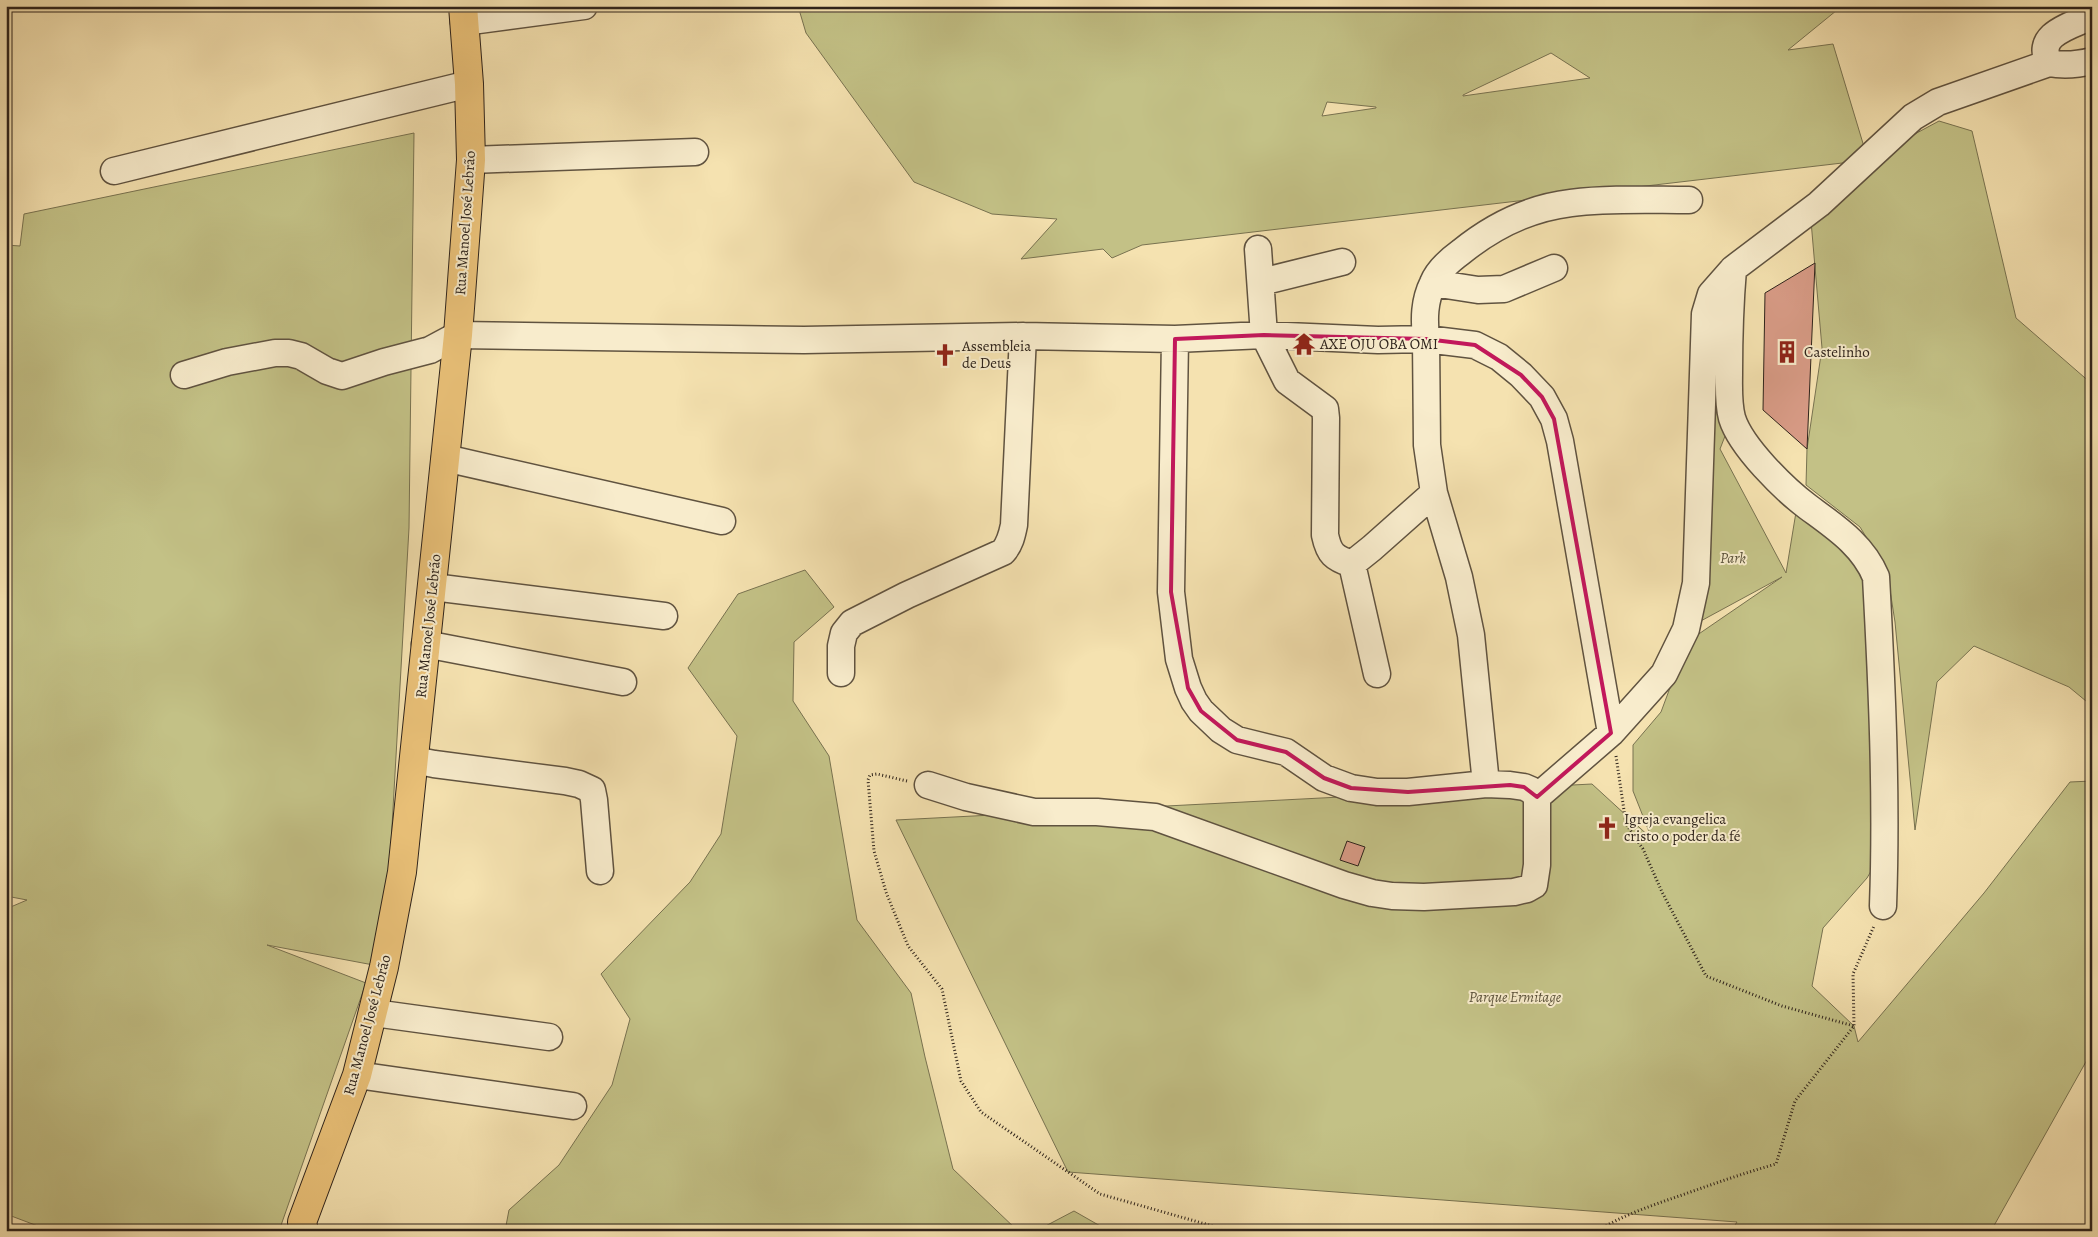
<svg xmlns="http://www.w3.org/2000/svg" width="2098" height="1237" font-family="Alegreya,serif">
<style>
.green{fill:#c3c186;stroke:#787250;fill-rule:evenodd}
.building{fill:#d89b86;stroke:#2e231b}
.lines{fill:none;stroke-linecap:round;stroke-linejoin:round}
.minor-casing{stroke:#605340;stroke-width:29}
.major-casing{stroke:#2e231b;stroke-width:30}
.path{stroke:#2e231b;stroke-width:3;stroke-dasharray:1 2.5;stroke-linecap:butt}
.minor{stroke:#f8eccc;stroke-width:26}
.major{stroke:#eac178;stroke-width:28}
.marked{fill:none;stroke:#c2185b;stroke-width:4;stroke-linejoin:round}
.labels{text-anchor:middle;stroke-width:4;stroke-linejoin:round;paint-order:stroke}
.street-label{font-size:15px;fill:#2e231b;stroke:#f8eccc}
.poi-label{font-size:15px;fill:#2e231b;stroke:#f8eccc;text-anchor:start}
.park-label{font-size:15px;font-style:italic;fill:#5b523b;stroke:#f8eccc}
</style>
<rect width="100%" height="100%" fill="#f5e2b0"/>
<filter id="stains"><feTurbulence type="fractalNoise" baseFrequency=".004" numOctaves="4"/><feColorMatrix values="0 0 0 0 .2 0 0 0 0 .09 0 0 0 0 .02 0 0 0 .5 -.17"/></filter>
<radialGradient id="worn" r=".72"><stop offset=".6" stop-color="#630" stop-opacity="0"/><stop offset="1" stop-color="#630" stop-opacity=".3"/></radialGradient>
<path class="green" d="M798 6H1842L1788 50 1833 44 1868 160 1142 245 1112 258 1103 249 1021 259 1057 219 992 214 914 182 806 33ZM1551 53 1590 78 1463 96V95ZM1327 102 1376 107V108L1322 116Z
M1939 121 1972 131 2016 318 2092 384V706L2069 687 1974 646 1937 682 1915 830 1895 622 1887 571 1860 527 1806 485 1807 449 1822 348 1811 221 1874 156Z
M414 133 409 528 384 967 267 945 366 983 279 1231H51L6 1214V909L27 900 6 896V245L20 246 24 214Z
M1719 283 1732 418 1720 449 1786 573 1797 506 1866 574 1890 839 1867 878 1823 928 1812 986 1854 1026 1858 1042 1984 893 2070 782 2092 781V1051L1991 1231H1731L1737 1222 1068 1172 896 820 1592 784 1652 839 1633 791V745L1661 712 1687 642 1782 577 1686 629Z
M805 570 834 607 794 642 793 701 829 756 857 920 911 993 925 1057 953 1169 1018 1231H505L509 1210 559 1165 612 1085 630 1019 601 974 690 882 721 834 737 736 688 668 738 594Z
M1074 1211 1109 1231H1036Z"/>
<path class="building" d="M1815 263 1807 449 1763 410 1765 293Z
M1347 841 1365 847 1358 866 1340 860Z"/>
<g class="lines">
<defs>
<path id="minor" d="M2092 16C2071 26 2034 34 2049 63 2064 66 2076 65 2092 61
M464 22 584 6
M471 160 695 152
M114 171 469 84
M1258 249 1264 335 1287 381 1325 409 1326 418 1325 535C1329 554 1334 558 1352 564L1372 548 1434 493
M1733 269C1730 304 1729 337 1729 372 1729 387 1728 403 1732 418 1741 447 1784 489 1808 507 1835 527 1863 545 1876 577 1882 687 1887 796 1883 906
M1261 282 1342 262
M1433 283 1478 290 1504 289 1554 268
M184 375 227 362 275 353H289L301 356 327 371 342 376 384 362 430 350 458 335 804 340 1023 336 1175 339 1264 335 1378 340 1426 339 1475 345 1499 357 1521 375 1542 397 1554 419 1560 441 1611 733
M445 458 722 521
M1352 564 1377 674
M433 587 664 616
M425 644 623 682
M841 673V646L844 633 852 623 907 595 1003 552C1010 544 1012 535 1014 525L1023 336
M414 760 434 764 565 781 579 784 592 790 594 800 600 871
M1486 784 1471 635 1459 577 1434 493 1427 445 1426 339C1424 319 1424 301 1433 283 1438 270 1450 260 1461 252 1493 226 1529 208 1571 203 1609 198 1650 200 1689 200
M928 785 966 797 1034 812H1097L1155 817 1344 885 1372 893 1392 896 1424 897 1514 892 1527 889 1534 885 1537 865V797L1531 790 1524 787 1510 785 1486 784 1408 792H1377L1351 788 1324 778 1286 752 1237 740 1221 730 1201 711 1194 701 1188 688 1179 659 1171 592 1175 339
M1537 797 1611 733 1664 674 1686 629 1696 583 1705 314 1711 294 1733 269 1819 204 1913 117 1938 102 2049 63
M374 1013 549 1037
M357 1075 573 1106"/>
<path id="major" d="M304 1231 302 1222 357 1075 384 967 402 872 458 335 471 160 469 84 463 6"/>
</defs>
<use href="#minor" class="minor-casing"/>
<use href="#major" class="major-casing"/>
<path class="path" d="M1616 756 1626 824 1643 849 1662 892 1706 976 1782 1006 1854 1026
M907 781 877 774 870 775 868 780 874 851 886 892 908 946 942 989 961 1081 981 1112 1100 1194 1230 1231
M1597 1231C1623 1215 1653 1205 1682 1195 1713 1184 1744 1173 1776 1164L1795 1101 1854 1026 1853 974 1874 926"/>
<use href="#minor" class="minor"/>
<use href="#major" class="major"/>
</g>
<path class="marked" d="M1264 335 1426 339 1475 345 1521 375 1542 397 1554 419 1611 733 1537 797 1524 787 1510 785 1408 792 1351 788 1324 778 1286 752 1237 740 1201 711 1188 688 1171 592 1175 339Z"/>
<defs>
<symbol id="temple-bare" viewBox="-9 -9 18 18"><path d="M0-6L5-2H3V0L6.5 2.5H4V6H1.5V3h-3V6H-4V2.5H-6.5L-3 0V-2H-5Z" fill="#8f2418" stroke="#f8eccc" stroke-width="2.5" paint-order="stroke"/></symbol>
<symbol id="building-bare" viewBox="-9 -9 18 18"><path d="M-4-6H4V6H1V3H-1V6H-4ZM-2.5-4.3h1.7v1.8h-1.7ZM.8-4.3h1.7v1.8H.8ZM-2.5-1h1.7V.8h-1.7ZM.8-1h1.7V.8H.8Z" fill="#8f2418" stroke="#f8eccc" stroke-width="2.5" paint-order="stroke"/></symbol>
<symbol id="church-bare" viewBox="-9 -9 18 18"><path d="M-1.2-6h2.4v3.5h3.3v2.4h-3.3V6h-2.4V-.1h-3.3v-2.4h3.3Z" fill="#8f2418" stroke="#f8eccc" stroke-width="2.5" paint-order="stroke"/></symbol>
</defs>
<g fill-rule="evenodd">
<use href="#temple-bare" x="1288" y="328" width="32" height="32"/>
<use href="#building-bare" x="1771" y="336" width="32" height="32"/>
<use href="#church-bare" x="929" y="339" width="32" height="32"/>
<use href="#church-bare" x="1591" y="812" width="32" height="32"/>
</g>
<g class="labels">
<g class="street-label">
<text transform="translate(465 223) rotate(-86)" y="5">Rua Manoel José Lebrão</text>
<text transform="translate(428 626) rotate(-84)" y="5">Rua Manoel José Lebrão</text>
<text transform="translate(367 1025) rotate(-75)" y="5">Rua Manoel José Lebrão</text>
</g>
<g class="poi-label">
<text x="1320" y="349">AXE OJU OBA OMI</text>
<text x="962" y="351">Assembleia<tspan x="962" dy="17">de Deus</tspan></text>
<text x="1804" y="357">Castelinho</text>
<text x="1624" y="824">Igreja evangelica<tspan x="1624" dy="17">cristo o poder da fé</tspan></text>
</g>
<g class="park-label">
<text x="1733" y="563">Park</text>
<text x="1515" y="1002">Parque Ermitage</text>
</g>
</g>
<rect width="2098" height="1237" fill="none" stroke="#f5e2b0" stroke-width="25"/>
<rect x="8" y="8" width="2083" height="1222" fill="none" stroke="#2e231b" stroke-width="2.5"/>
<rect x="12" y="12" width="2073" height="1212" fill="none" stroke="#2e231b"/>
<rect width="100%" height="100%" filter="url(#stains)"/>
<rect width="100%" height="100%" fill="url(#worn)"/>
</svg>
